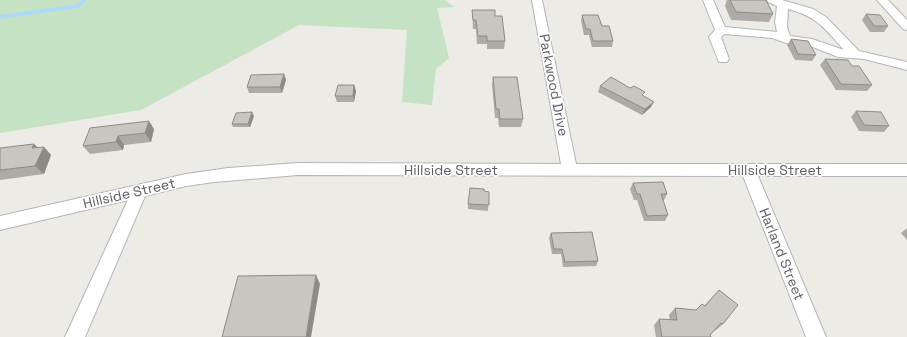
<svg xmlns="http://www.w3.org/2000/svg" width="907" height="337" font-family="'Space Grotesk',sans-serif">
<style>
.green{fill:#c6e2c4}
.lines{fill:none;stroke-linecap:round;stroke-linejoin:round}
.stream{stroke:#addbf5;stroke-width:4}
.minor-casing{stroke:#b2b5b8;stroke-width:2}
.minor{fill:#fff;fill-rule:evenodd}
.wall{fill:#adaaa7}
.shaded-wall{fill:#8d8b88}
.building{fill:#c9c6c2;stroke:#8d8b88}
.labels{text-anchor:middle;stroke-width:3.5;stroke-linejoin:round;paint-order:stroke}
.street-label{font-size:14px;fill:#5d6064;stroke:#fff}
</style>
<rect width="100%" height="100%" fill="#edebe5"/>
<path class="green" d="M0 0H445L454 7 437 8 449 58 436 69 432 105 402 102 407 30 299 25 141 110 0 133Z"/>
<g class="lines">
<path class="stream" d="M0 17 78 6 84 0"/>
<defs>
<path id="minor" d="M532 0H542L576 164H907V176H758L826 337H806L743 176 298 175 214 182 186 186 145 196 85 337H65L128 200 0 230V216L186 174 228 168 298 163 561 164Z
M703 0H713L725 27 777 32 775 22 777 6 768 2 767 0H782L813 9 826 17 859 51 907 62V70L864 59 838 57 810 46 786 43 772 38 724 34 721 37 729 59 727 62H719L709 37 715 30ZM788 9C818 17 824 28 844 50L812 39 790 36 787 27Z
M877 0H888L907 20V30L903 29Z"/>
</defs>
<use href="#minor" class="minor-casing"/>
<use href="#minor" class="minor"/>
</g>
<path class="wall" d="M727 0H766L773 14 769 22 731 20 725 6Z
M472 10 495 16 505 41 504 49H487V44H477L476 29H473Z
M866 14 888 26 884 32H870L862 20Z
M582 15 602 26 613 41 612 47H592L589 35H584L581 21Z
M791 39 816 55 812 61 795 60 787 45Z
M825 59 852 66 872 85 867 91 836 90 820 65Z
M284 74 286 80 282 93H249L247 87Z
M493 77 523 119 521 127H499L498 118H495L492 85Z
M354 85 356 91 354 102H337L335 96Z
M600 86 644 96 651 107 642 115 598 92Z
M856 111 889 126 884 132 859 131 851 117Z
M254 116 250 127H233L232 124Z
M90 128 154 129 151 142 124 145 123 150 90 154 83 146Z
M44 147 51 155 44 174 0 180V148H38Z
M633 183 667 194 664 200H662L668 215 665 221H644L637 200H634L630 189Z
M489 192 488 211 468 209V204Z
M907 228V240L901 233Z
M551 233 598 261 596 266 563 267 561 254H552L549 238Z
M719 290 723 324 716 330H715L710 335 711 337H656L654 325 659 319 670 320 669 315 675 308 696 310 704 306Z"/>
<path class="shaded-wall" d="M284 74 286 80 282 93 280 87Z
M354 85 356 91 354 102 353 96Z
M654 102 651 107 642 115 645 109Z
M252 112 254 116 250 127 248 124Z
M149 121 154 129 151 142 145 133Z
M118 136 124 145 123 150 116 142Z
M34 144 42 151 44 147 51 155 44 174 35 166 32 148Z
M316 275 320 284 311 337H306Z"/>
<path class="building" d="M730 0H766L773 14 736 12Z
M472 10H495V16H502L505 41H487V36H478L476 20H473Z
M866 14 880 15 888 26H874Z
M582 15H598L602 26H609L613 41H593L590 29H586Z
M791 39 808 41 816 55 798 54Z
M825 59 848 60 852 66H859L872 85 841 84Z
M284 74 280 87H247L251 75Z
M493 77H517L523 119H500L499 109H496Z
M611 77 630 88 634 86 645 92 642 95 654 102 645 109 600 86Z
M338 85H354L353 96H335Z
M856 111 881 112 889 126 864 125Z
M252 112 248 124H232L236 113Z
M149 121 145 133 118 136 116 142 83 146 90 128Z
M34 144 32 148 44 147 35 166 0 170V148Z
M663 182 667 194H661L668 215 647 216 640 194H637L633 183Z
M470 188 484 189V191L489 192V205L468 204Z
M592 232 598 261 565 262 562 249H554L551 233Z
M316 275 306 337H222L238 276Z
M719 290 738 305 723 324 721 323 710 335 711 337H662L659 319 677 320 675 308 696 310 702 304 705 306Z"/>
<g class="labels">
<g class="street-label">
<text transform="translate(554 85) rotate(79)" y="5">Parkwood Drive</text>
<text x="451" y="175">Hillside Street</text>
<text x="775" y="175">Hillside Street</text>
<text transform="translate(129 193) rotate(-13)" y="5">Hillside Street</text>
<text transform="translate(782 254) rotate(68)" y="5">Harland Street</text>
</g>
</g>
</svg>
